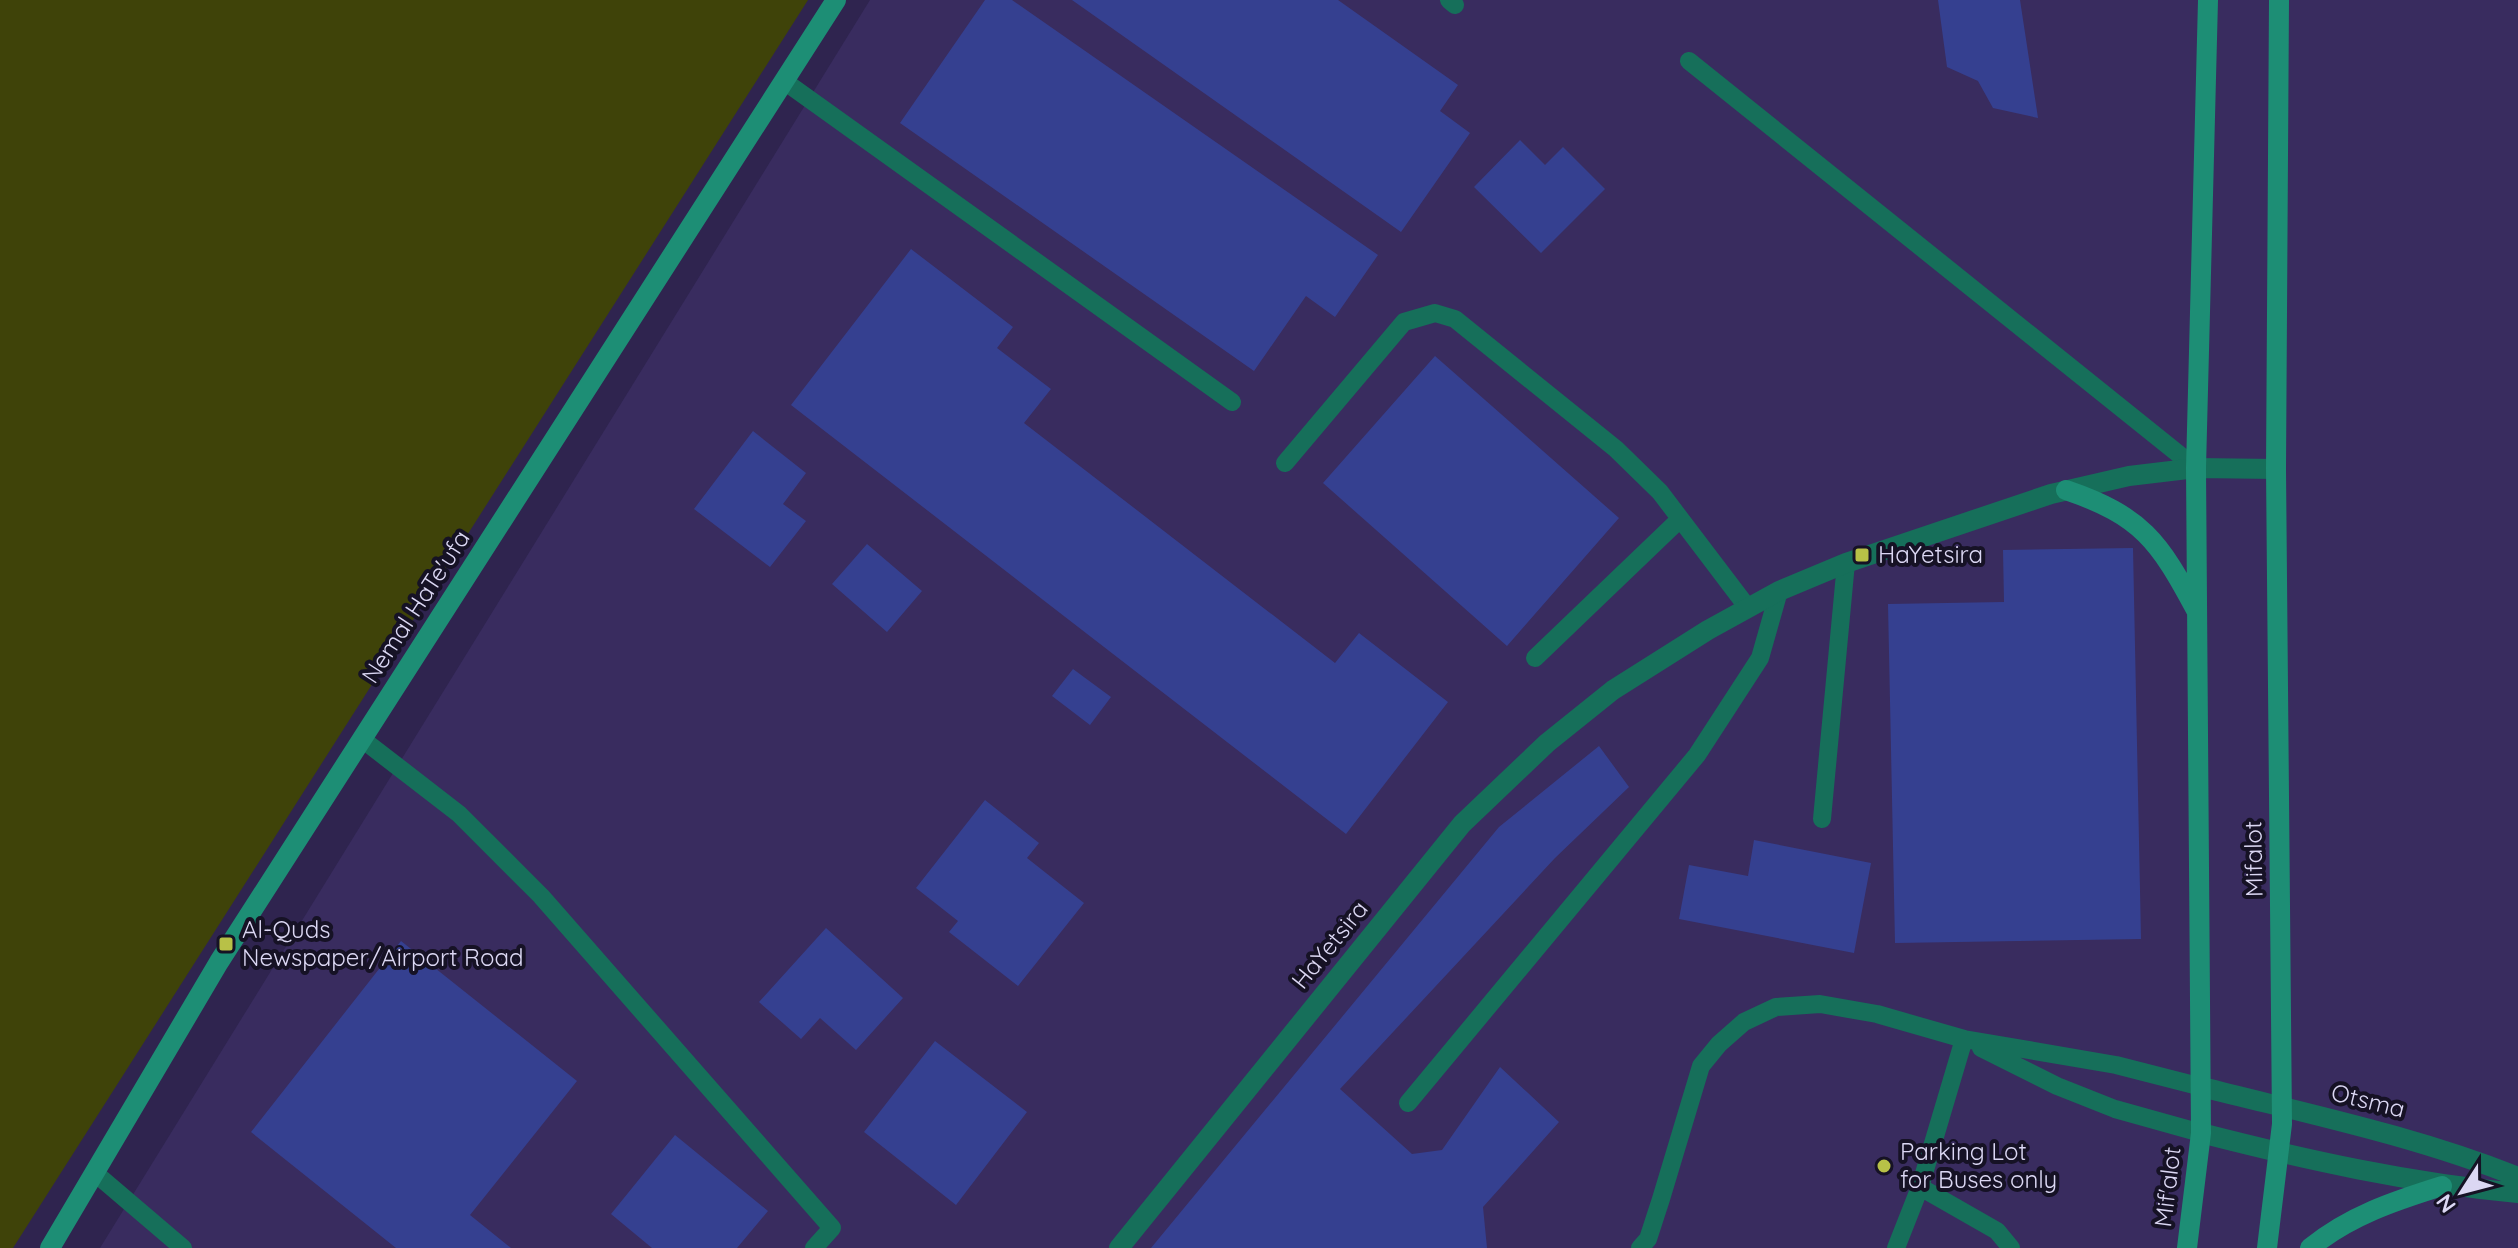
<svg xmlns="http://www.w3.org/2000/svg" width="2518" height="1248" font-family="Quicksand,sans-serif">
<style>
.built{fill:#392c5f}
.green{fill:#3f4309}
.building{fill:#354090}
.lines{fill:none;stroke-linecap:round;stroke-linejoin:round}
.lane{stroke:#166f5a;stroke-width:18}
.street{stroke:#166f5a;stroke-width:20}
.secondary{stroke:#1d8e75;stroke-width:20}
.poi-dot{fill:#b8c147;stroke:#161225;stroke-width:3}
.labels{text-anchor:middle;stroke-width:8;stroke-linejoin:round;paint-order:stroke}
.poi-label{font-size:24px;fill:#dbd7f3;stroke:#161225;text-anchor:start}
.street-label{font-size:24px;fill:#dbd7f3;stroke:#161225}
</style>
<rect width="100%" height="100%" fill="#2f244f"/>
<path class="built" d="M870 0H2518V1248H100Z"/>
<path class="green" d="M0 0H808L13 1248H0Z"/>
<path class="building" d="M985 0H1012L1378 255 1335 317 1306 296 1254 371 900 123Z
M1072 0H1338L1458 85 1440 111 1470 133 1401 232Z
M1938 0H2020L2038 118 1993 108 1978 81 1947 67Z
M1520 140 1545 165 1563 147 1605 189 1541 253 1474 187Z
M911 249 1013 327 997 348 1051 389 1024 423 1335 663 1359 633 1448 702 1346 834 791 405Z
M1435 356 1619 518 1507 646 1323 483Z
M753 431 806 473 783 504 806 521 770 567 694 509Z
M867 544 922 591 887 632 832 584Z
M2133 548 2141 939 1895 943 1888 604 2004 602 2003 550Z
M1073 669 1111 697 1090 725 1052 696Z
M1599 746 1629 787 1555 858 1340 1089 1412 1154 1442 1150 1500 1067 1559 1122 1483 1207 1487 1248H1151L1499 827Z
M985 800 1039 843 1027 858 1084 903 1018 986 949 932 958 921 916 888Z
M1754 840 1871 863 1854 953 1679 919 1689 865 1748 876Z
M826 928 903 998 856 1050 820 1018 801 1039 759 1002Z
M401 941 577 1081 470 1215 511 1248H396L251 1132Z
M935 1041 1027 1112 956 1205 864 1132Z
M675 1135 768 1211 737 1248H652L611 1214Z"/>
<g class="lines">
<path class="lane" d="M1449 0 1455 5
M1689 61 2196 468
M784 81 1232 402
M1285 463 1404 322 1435 313 1455 319 1616 449 1660 492 1748 608
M1535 658 1680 519
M362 739 459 814 541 896 832 1228 814 1248
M1822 819 1846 563
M1981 1048 2057 1086 2115 1109 2201 1133
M1408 1103 1697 755 1760 658 1779 591
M95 1173 183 1248
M1920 1187 1997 1231 2011 1248
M1640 1248 1648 1239 1661 1199 1701 1066 1719 1044 1744 1022 1776 1007 1820 1004 1877 1014 1964 1039 2116 1065 2202 1087
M1896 1248 1920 1187 1964 1039"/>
<path class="street" d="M2202 1087C2308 1114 2415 1136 2518 1177
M2201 1133C2306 1160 2410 1183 2518 1193
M1119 1248 1462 824 1547 743 1613 690 1708 630 1779 591 1846 563 2051 494 2129 476 2196 468 2276 469"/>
<path class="secondary" d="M2066 490C2142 516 2159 541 2196 610
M50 1248 219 962 836 0
M2187 1248 2201 1133 2196 468 2208 0
M2267 1248 2282 1124 2276 469 2279 0
M2310 1248C2349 1216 2394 1201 2442 1186"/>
</g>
<g class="poi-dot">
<rect x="1854" y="547" width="16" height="16" rx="4"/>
<rect x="218" y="936" width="16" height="16" rx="4"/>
<circle cx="1884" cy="1166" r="8"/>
</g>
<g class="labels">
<g class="poi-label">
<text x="1878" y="563">HaYetsira</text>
<text x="242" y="938">Al-Quds<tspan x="242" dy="28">Newspaper/Airport Road</tspan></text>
<text x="1900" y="1160">Parking Lot<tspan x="1900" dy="28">for Buses only</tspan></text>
</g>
<g class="street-label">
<text transform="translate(416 607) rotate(-57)" y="8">Nemal HaTe'ufa</text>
<text transform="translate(2254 859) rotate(-91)" y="8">Mifalot</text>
<text transform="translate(1330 945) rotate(-51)" y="8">HaYetsira</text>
<text transform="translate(2368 1101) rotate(14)" y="8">Otsma</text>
<text transform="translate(2168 1187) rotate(-83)" y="8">Mif'alot</text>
</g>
</g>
<g transform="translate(2462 1192) rotate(234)" stroke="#161225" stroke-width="6" paint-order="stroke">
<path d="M0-6L14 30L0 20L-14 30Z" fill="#dbd7f3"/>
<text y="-12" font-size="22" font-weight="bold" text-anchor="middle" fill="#dbd7f3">N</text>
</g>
</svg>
